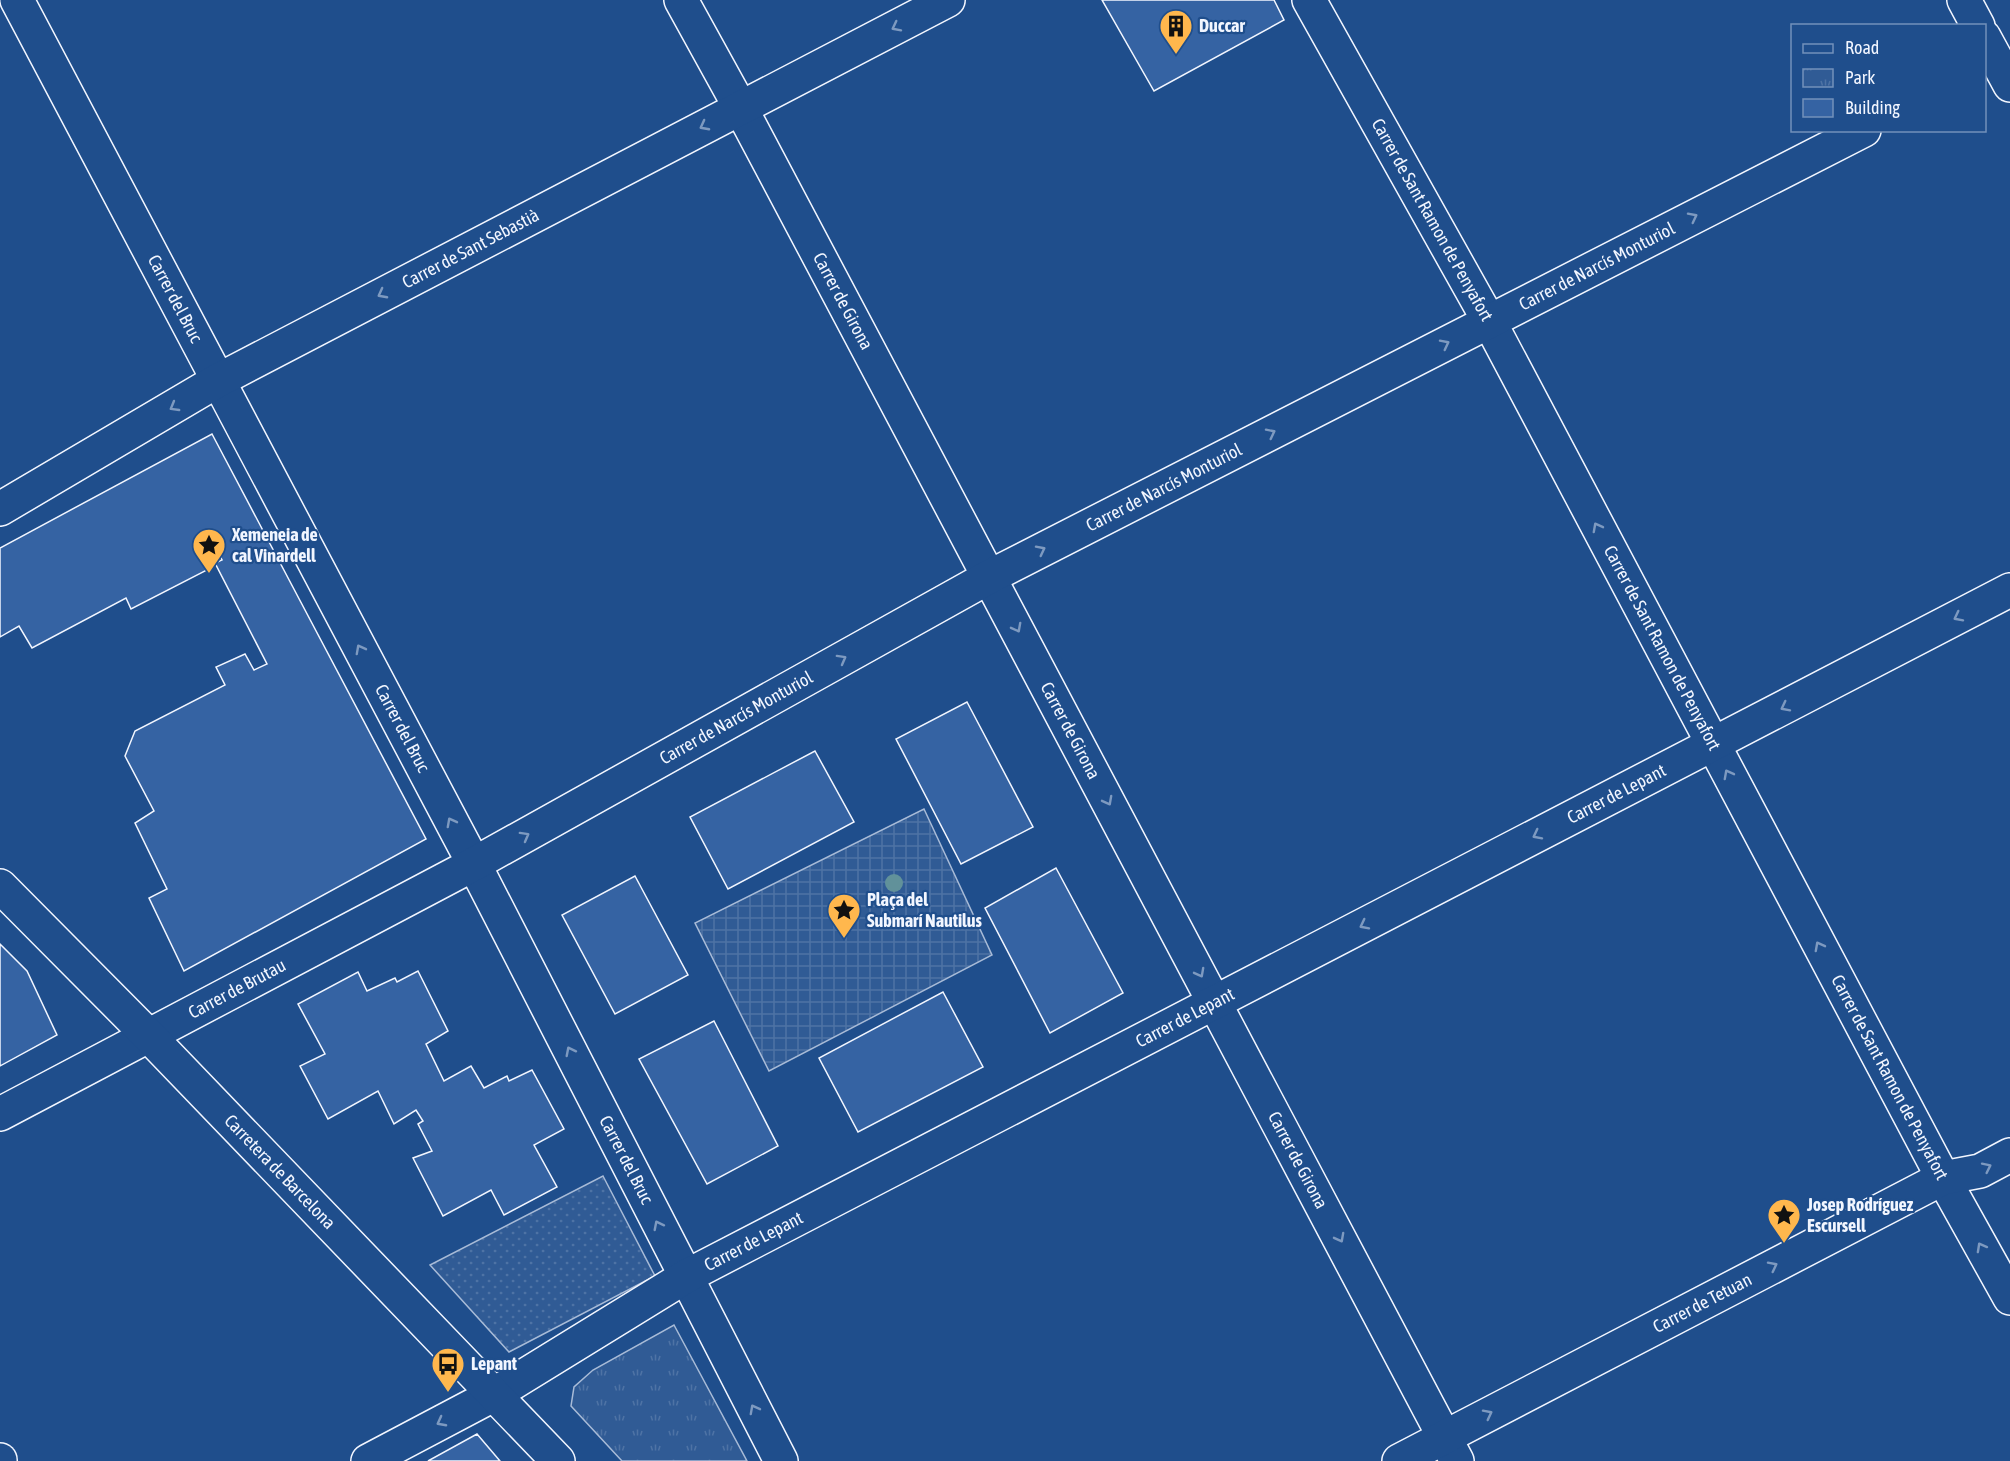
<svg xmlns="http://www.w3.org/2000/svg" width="2010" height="1461" font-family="'Asap Condensed',sans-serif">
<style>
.grass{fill:url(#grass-dots);stroke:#a8bbd7;stroke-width:1.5}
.park{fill:url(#park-tufts);stroke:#a8bbd7;stroke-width:1.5}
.plaza{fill:url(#plaza-grid);stroke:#a8bbd7;stroke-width:1.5}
.building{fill:#3563a3;stroke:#f2f6ff;stroke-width:1.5}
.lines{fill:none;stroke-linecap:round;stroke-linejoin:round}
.minor-casing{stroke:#f2f6ff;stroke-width:36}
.primary-casing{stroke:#f2f6ff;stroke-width:36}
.minor{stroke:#1f4e8c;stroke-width:33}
.primary{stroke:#1f4e8c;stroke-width:33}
.tree{fill:#61919a}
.oneway{stroke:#7e9ac0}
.labels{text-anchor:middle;stroke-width:4.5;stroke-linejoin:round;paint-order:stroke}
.poi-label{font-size:18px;font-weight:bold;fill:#f2f6ff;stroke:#1f4e8c;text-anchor:start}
.street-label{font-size:18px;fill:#f2f6ff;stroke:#1f4e8c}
</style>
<defs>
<pattern id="grass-dots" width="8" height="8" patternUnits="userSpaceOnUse" patternTransform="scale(1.5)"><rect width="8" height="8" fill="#305b95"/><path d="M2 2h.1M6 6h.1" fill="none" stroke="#4e73a5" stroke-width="1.8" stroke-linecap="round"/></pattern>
<pattern id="park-tufts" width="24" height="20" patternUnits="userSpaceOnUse" patternTransform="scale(1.5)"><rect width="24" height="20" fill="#305b95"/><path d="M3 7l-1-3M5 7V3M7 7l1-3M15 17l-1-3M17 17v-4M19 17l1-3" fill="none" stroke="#4e73a5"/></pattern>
<pattern id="plaza-grid" width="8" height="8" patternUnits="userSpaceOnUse" patternTransform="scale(1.5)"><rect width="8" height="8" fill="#305b95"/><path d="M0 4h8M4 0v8" fill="none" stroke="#4e73a5"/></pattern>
</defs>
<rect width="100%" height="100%" fill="#1f4e8c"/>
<path class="grass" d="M603 1176 655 1276 509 1352 430 1265Z"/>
<path class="park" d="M674 1325 747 1461H622L571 1406 574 1387 593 1370Z"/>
<path class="plaza" d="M924 809 992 955 769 1071 695 923Z"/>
<path class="building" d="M1102 0H1274L1284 20 1154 91Z
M212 434 426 839 184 971 149 898 167 889 135 823 154 811 125 756 135 731 225 685 216 667 245 654 254 670 267 664 215 563 222 560 215 547 201 553 207 570 131 609 126 598 32 648 19 626 0 637V548Z
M967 702 1033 827 961 864 896 739Z
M815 751 854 822 728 889 690 817Z
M1056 868 1123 993 1050 1033 985 908Z
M635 876 688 975 615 1014 562 915Z
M0 944 27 971 57 1035 0 1066Z
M418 971 448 1031 426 1044 444 1081 471 1066 484 1088 507 1076 509 1081 532 1070 564 1129 534 1145 557 1187 504 1215 491 1190 443 1216 413 1158 432 1151 418 1124 423 1121 416 1110 394 1124 378 1091 328 1119 300 1066 325 1054 298 1004 358 972 367 991 395 978 397 982Z
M943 992 983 1067 858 1132 819 1058Z
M714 1021 778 1146 707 1184 639 1059Z
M477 1434 500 1461H428Z"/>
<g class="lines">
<defs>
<g id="minor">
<path id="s1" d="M17 0 474 864 781 1461"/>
<path id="s2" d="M681 0 740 107 1457 1461"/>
<path id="s3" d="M1309 0 1489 321 1943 1178 2010 1298"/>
<path d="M1964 0 1978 26"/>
<path d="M1984 37 2010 85"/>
<path id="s4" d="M0 509 217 381 948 0"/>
<path id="s5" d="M0 1114 474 864 989 577 1864 130"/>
<path d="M0 1460V1461"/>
<path id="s6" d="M368 1461 493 1395 685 1277 2010 590"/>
<path id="s7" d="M1399 1461 1943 1178 1980 1171 2010 1155"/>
</g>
<g id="primary">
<path id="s8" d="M0 886 149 1036 558 1461"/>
</g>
</defs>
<use href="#minor" class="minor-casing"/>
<use href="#primary" class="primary-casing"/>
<use href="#minor" class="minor"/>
<use href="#primary" class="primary"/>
</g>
<circle class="tree" cx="894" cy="883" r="9"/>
<defs><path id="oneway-chevron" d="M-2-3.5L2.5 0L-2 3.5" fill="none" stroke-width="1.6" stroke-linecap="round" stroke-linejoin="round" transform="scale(1.5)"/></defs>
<g class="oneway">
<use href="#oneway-chevron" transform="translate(896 27) rotate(153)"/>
<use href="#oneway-chevron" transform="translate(704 126) rotate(152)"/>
<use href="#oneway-chevron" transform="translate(1693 217) rotate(-27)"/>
<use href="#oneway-chevron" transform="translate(382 294) rotate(152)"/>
<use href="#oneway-chevron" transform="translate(1445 344) rotate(-27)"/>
<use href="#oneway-chevron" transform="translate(174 407) rotate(150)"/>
<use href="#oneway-chevron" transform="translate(1271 433) rotate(-27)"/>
<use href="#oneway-chevron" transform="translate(1597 527) rotate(-118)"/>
<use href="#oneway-chevron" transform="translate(1041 550) rotate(-27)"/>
<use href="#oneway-chevron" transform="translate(1958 617) rotate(153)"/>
<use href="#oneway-chevron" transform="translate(1017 628) rotate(62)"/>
<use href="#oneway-chevron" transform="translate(360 649) rotate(-118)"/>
<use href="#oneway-chevron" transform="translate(842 659) rotate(-29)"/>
<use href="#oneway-chevron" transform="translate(1785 707) rotate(153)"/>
<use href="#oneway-chevron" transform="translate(1728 774) rotate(-118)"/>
<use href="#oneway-chevron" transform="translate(1108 801) rotate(62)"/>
<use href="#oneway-chevron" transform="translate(451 822) rotate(-118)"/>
<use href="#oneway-chevron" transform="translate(1537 835) rotate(153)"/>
<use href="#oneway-chevron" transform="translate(525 836) rotate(-29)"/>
<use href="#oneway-chevron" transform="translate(1364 925) rotate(153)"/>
<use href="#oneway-chevron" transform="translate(1819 946) rotate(-118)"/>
<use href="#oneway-chevron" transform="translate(1200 973) rotate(62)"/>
<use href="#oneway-chevron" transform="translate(570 1051) rotate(-117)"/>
<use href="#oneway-chevron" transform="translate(1987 1167) rotate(-26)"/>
<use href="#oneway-chevron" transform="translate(658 1225) rotate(-117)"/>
<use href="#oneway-chevron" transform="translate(1340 1238) rotate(62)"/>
<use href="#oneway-chevron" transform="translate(1981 1247) rotate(-119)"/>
<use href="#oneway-chevron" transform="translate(1773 1266) rotate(-27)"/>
<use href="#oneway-chevron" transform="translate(754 1409) rotate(-118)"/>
<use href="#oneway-chevron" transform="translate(1488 1414) rotate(-27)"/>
<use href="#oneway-chevron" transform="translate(441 1422) rotate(152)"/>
</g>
<defs>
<symbol id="building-pin" viewBox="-11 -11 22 30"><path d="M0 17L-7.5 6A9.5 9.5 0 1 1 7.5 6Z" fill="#ffb74d" stroke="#1f4e8c"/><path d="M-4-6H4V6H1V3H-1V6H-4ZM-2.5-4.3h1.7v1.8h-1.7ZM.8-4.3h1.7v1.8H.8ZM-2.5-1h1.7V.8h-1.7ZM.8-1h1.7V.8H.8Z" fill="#111"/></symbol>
<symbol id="sight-pin" viewBox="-11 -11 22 30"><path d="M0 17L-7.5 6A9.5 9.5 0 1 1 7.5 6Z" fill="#ffb74d" stroke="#1f4e8c"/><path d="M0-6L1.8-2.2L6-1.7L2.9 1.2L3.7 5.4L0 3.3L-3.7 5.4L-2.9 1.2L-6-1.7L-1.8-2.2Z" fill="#111"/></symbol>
<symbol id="bus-pin" viewBox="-11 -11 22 30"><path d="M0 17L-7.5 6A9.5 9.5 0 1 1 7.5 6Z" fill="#ffb74d" stroke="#1f4e8c"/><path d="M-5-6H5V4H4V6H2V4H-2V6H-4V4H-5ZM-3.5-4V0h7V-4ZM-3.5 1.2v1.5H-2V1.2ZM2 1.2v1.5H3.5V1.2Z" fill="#111"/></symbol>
</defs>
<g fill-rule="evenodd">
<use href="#building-pin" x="1157" y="7" width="38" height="52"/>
<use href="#sight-pin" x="190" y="526" width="38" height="52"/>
<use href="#sight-pin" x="825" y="891" width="38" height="52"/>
<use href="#sight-pin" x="1765" y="1196" width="38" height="52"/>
<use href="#bus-pin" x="429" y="1345" width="38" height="52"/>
</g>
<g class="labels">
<g class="poi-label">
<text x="1199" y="32">Duccar</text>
<text x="232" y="541">Xemeneia de<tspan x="232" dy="21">cal Vinardell</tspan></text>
<text x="867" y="906">Plaça del<tspan x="867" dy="21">Submarí Nautilus</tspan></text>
<text x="1807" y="1211">Josep Rodríguez<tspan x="1807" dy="21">Escursell</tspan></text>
<text x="471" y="1370">Lepant</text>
</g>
<g class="street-label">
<text dy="6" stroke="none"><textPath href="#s3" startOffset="252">Carrer de Sant Ramon de Penyafort</textPath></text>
<text dy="6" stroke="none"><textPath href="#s4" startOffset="538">Carrer de Sant Sebastià</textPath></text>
<text dy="6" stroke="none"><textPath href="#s5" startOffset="1808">Carrer de Narcís Monturiol</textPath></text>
<text dy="6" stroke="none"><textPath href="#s1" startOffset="338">Carrer del Bruc</textPath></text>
<text dy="6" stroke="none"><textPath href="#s2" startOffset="342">Carrer de Girona</textPath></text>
<text dy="6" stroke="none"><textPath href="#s5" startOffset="1322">Carrer de Narcís Monturiol</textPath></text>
<text dy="6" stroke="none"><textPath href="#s3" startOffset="738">Carrer de Sant Ramon de Penyafort</textPath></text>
<text dy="6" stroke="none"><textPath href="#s5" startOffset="836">Carrer de Narcís Monturiol</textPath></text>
<text dy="6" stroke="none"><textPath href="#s1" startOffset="824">Carrer del Bruc</textPath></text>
<text dy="6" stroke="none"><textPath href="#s2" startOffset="828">Carrer de Girona</textPath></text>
<text dy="6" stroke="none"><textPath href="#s6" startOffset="1416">Carrer de Lepant</textPath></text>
<text dy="6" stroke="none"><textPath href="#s5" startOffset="268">Carrer de Brutau</textPath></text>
<text dy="6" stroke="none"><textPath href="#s6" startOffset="930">Carrer de Lepant</textPath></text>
<text dy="6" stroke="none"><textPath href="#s3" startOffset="1224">Carrer de Sant Ramon de Penyafort</textPath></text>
<text dy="6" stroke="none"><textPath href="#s2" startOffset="1314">Carrer de Girona</textPath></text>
<text dy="6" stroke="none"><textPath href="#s1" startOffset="1310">Carrer del Bruc</textPath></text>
<text dy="6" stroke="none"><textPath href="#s8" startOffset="400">Carretera de Barcelona</textPath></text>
<text dy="6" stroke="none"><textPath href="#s6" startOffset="444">Carrer de Lepant</textPath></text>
<text dy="6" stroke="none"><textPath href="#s7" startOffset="342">Carrer de Tetuan</textPath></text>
</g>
</g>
<rect x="1791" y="24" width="195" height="108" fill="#1f4e8c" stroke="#7391ba" stroke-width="1.5"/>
<rect x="1803" y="44" width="30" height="9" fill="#1f4e8c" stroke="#7391ba" stroke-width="1.5"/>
<text x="1845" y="54" font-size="18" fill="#f2f6ff">Road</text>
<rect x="1803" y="69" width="30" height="18" fill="url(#park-tufts)" stroke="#7391ba" stroke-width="1.5"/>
<text x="1845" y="84" font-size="18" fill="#f2f6ff">Park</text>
<rect x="1803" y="99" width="30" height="18" fill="#3563a3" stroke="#7391ba" stroke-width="1.5"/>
<text x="1845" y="114" font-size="18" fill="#f2f6ff">Building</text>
</svg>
